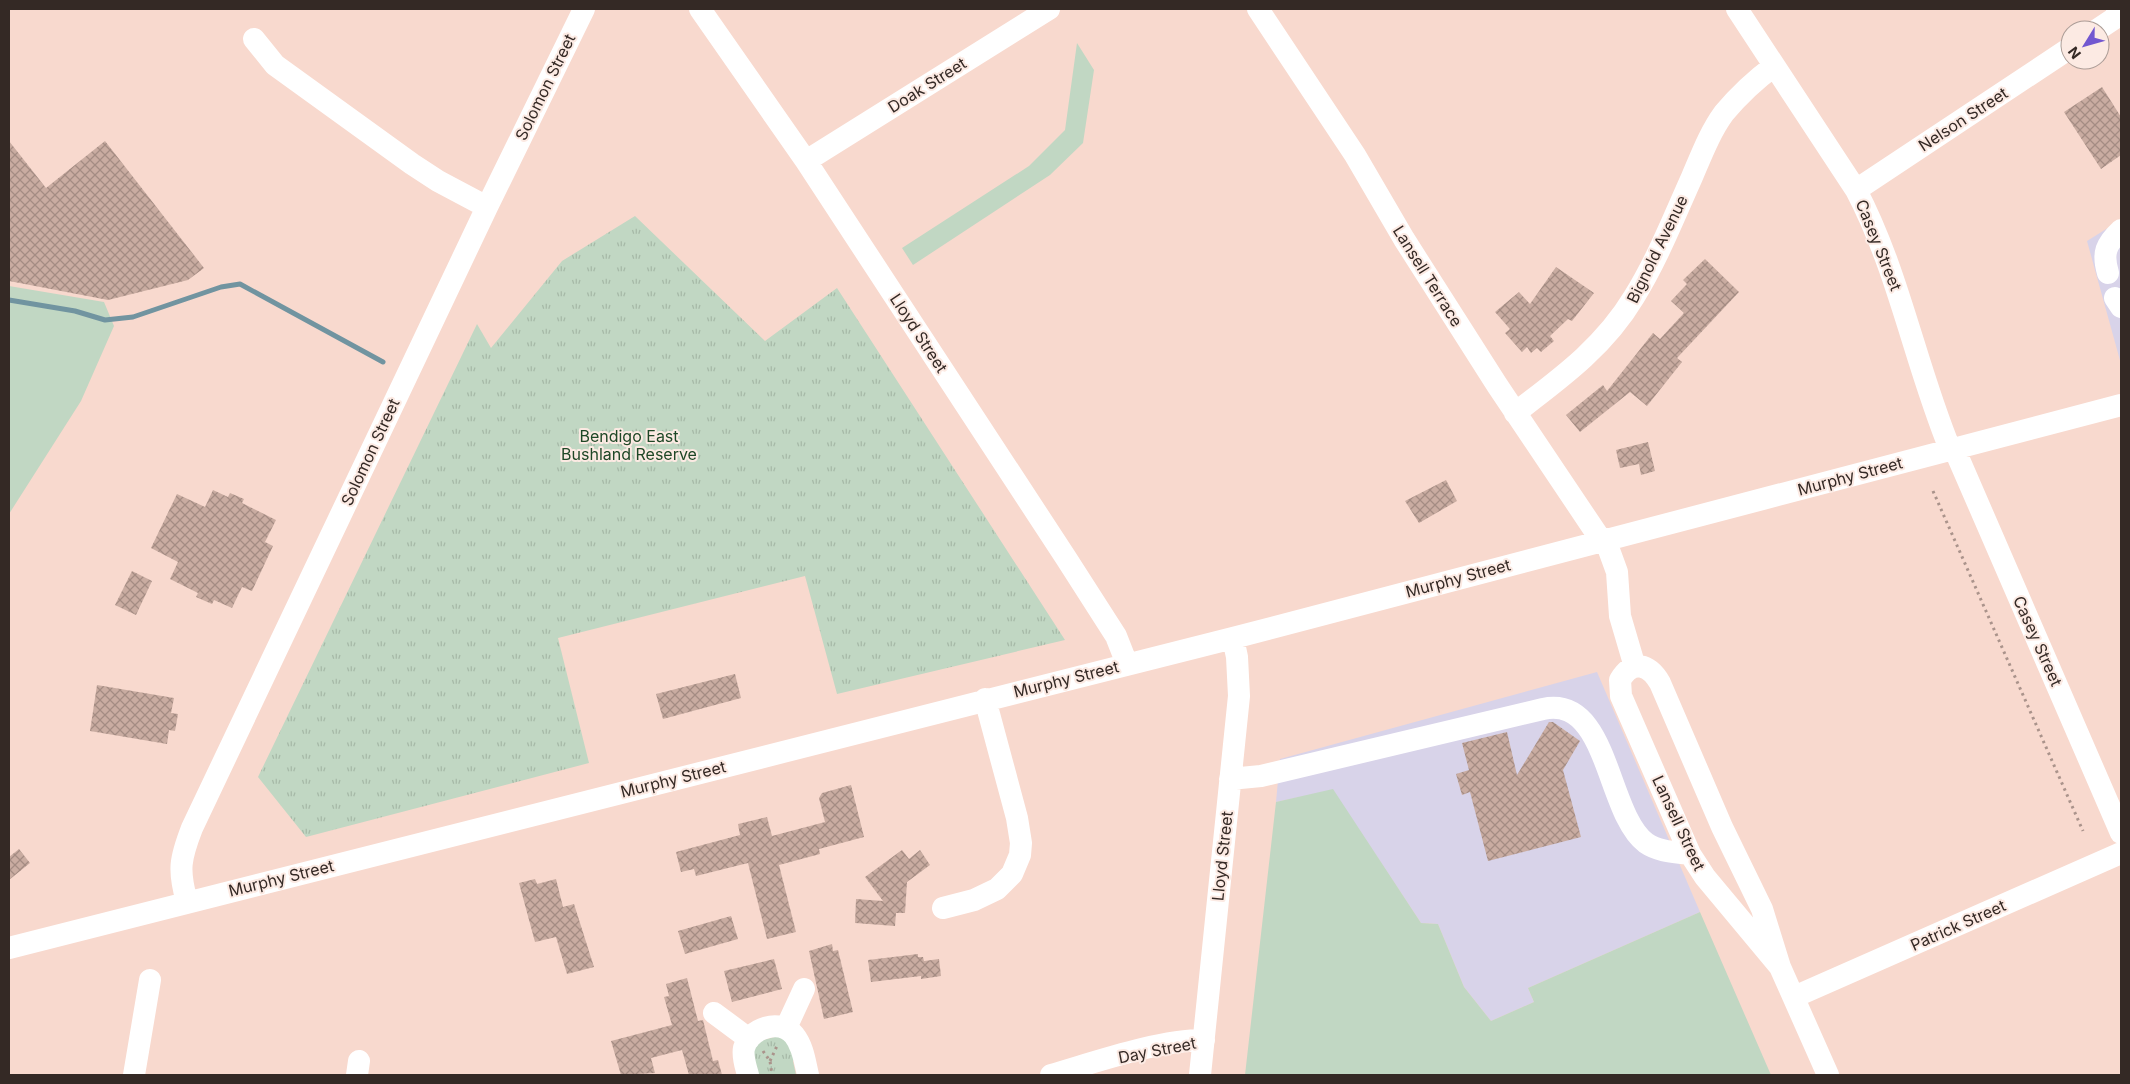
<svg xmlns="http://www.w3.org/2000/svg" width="2130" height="1084" font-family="Inter,sans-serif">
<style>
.commercial{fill:#d8d3e9}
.grass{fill:#c1d7c3}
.park{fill:url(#park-tufts)}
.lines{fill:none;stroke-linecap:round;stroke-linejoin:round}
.stream{stroke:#7194a0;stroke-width:5}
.building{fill:url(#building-cross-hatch)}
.path{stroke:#aa938b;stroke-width:3;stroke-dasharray:2.5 4;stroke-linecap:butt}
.minor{stroke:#fff;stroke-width:22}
.major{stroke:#fff;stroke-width:28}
.labels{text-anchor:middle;stroke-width:4;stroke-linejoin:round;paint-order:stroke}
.street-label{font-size:16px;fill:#342925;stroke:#fceae3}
.park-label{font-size:16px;fill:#1e4726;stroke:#fceae3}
</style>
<defs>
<pattern id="park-tufts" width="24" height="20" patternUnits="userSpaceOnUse" patternTransform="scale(1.25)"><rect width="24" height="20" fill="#c1d7c3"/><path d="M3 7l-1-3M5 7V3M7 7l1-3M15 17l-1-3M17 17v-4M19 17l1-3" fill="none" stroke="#a6b9a7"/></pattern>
<pattern id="building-cross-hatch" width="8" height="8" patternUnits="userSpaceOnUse" patternTransform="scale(1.25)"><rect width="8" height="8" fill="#c9aca1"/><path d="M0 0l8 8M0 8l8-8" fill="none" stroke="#a48c83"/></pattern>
</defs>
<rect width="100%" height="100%" fill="#f8d9ce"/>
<path class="commercial" d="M2119 221 2121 224V364L2087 241Z
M1597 672 1700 912 1528 988 1534 1002 1491 1021 1464 987 1438 924 1421 923 1333 790 1276 802 1280 759Z"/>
<path class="grass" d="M1077 43 1094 70 1083 143 1050 175 913 265 902 248 1029 166 1065 130Z
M9 286 104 302 114 326 81 401 9 514Z
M1333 789 1421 923 1438 924 1464 987 1491 1021 1534 1002 1528 988 1700 912 1771 1075H1245L1276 802Z"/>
<path class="park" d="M635 216 765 341 837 288 1065 640 837 694 805 576 558 638 589 763 306 837 258 777 477 324 491 348 562 261Z
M782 1035 797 1055 793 1061 796 1075H759L749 1058 755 1042Z"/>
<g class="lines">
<path class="stream" d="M9 300 75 311 105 320 133 317 221 287 240 284 383 362"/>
</g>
<path class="building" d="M2102 87 2121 117V155L2101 169 2064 112Z
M9 141 46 188 105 141 204 268 188 280 108 300 9 281Z
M1705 259 1739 292 1677 358 1682 362 1647 406 1630 392 1580 432 1566 415 1603 385 1607 391 1653 333 1660 339 1684 313 1671 301 1687 284 1683 280Z
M1556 267 1594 293 1572 321 1568 319 1550 336 1554 341 1541 352 1537 348 1531 353 1527 347 1522 352 1505 333 1510 329 1495 312 1519 292 1530 304Z
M1648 442 1655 471 1641 475 1639 464 1620 468 1616 450Z
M1446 480 1457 501 1419 523 1405 501Z
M213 490 228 497 230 493 244 499 242 503 276 520 265 542 273 546 252 591 242 587 232 608 214 600 212 604 196 597 198 593 170 579 178 562 151 548 177 494 205 507Z
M132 571 152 581 136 615 115 605Z
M735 674 741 698 663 719 656 694Z
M97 685 174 698 171 713 178 714 175 731 169 730 167 744 90 731Z
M1549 722H1553L1580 741 1563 770 1581 837 1488 861 1470 792 1462 795 1456 774 1469 770 1462 743 1507 732 1517 775Z
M851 785 864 837 819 849 820 854 779 865 796 932 767 939 748 863 696 876 694 869 681 872 676 852 740 835 738 824 767 817 772 836 825 822 819 798 822 793Z
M19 849 30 863 9 880V857Z
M902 850 909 859 920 850 930 865 907 882 905 913H896L895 926 855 923 856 899 883 901 865 877Z
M535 879 537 884 556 879 563 907 574 904 594 967 567 974 556 937 535 942 519 883Z
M731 916 738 939 685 954 678 931Z
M832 944 833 951 838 950 853 1012 824 1019 809 951Z
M918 954V957H923L924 961 939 959 941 976 921 979V976L871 982 868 960Z
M774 959 782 989 732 1002 724 971Z
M687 978 698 1021 703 1020 713 1061 718 1060 722 1075H689L682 1050 651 1058 655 1073 621 1075 611 1041 672 1025 664 997 669 996 666 984Z"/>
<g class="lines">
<path class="path" d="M1933 491 2083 831
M763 1051 770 1061 772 1075
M770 1061 777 1046"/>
<path class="minor" d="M700 9 806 161 1066 558 1116 636 1127 664
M1258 9 1355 155 1404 239 1497 385 1601 540
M1737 9 1856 190C1899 272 1915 364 1950 449
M2097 30 2121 14
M254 39 275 65 412 164 438 181 487 207
M806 161 1049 9
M1856 190 2070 48
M2108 273C2102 253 2106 244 2121 230
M2115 298 2121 307
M1515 413C1561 378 1604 347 1634 297 1657 260 1674 217 1692 177 1701 156 1710 132 1724 113 1739 95 1755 80 1774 66
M1954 448 2121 833
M1605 539 1617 572 1620 616 1635 667
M1230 779 1261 776 1543 709C1609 695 1606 813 1646 843 1659 852 1676 852 1690 854
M187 902C178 870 180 859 192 828L487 207 584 9
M943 908 974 900 997 889 1012 874 1020 855 1021 843 1017 818 985 699
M9 948 1233 638 2121 405
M1780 967 1705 877 1690 854 1621 696 1620 680C1633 659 1649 664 1660 683L1722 827 1762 909 1780 967 1828 1075
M1794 997 2121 853
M714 1013 749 1039
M786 1028 804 989
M134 1075 150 980
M357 1075 359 1061
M748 1075C746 1067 742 1057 744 1048 750 1028 780 1018 794 1035 803 1046 805 1062 808 1075
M1051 1075C1096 1062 1158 1040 1204 1040
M1200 1075 1239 696 1237 657 1233 638"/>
<path class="major" d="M2120 9 2121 11"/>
</g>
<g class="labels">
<g class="street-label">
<text transform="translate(927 85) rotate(-32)" y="6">Doak Street</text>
<text transform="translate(545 87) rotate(-64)" y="6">Solomon Street</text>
<text transform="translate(1963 119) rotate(-33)" y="6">Nelson Street</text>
<text transform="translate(1879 245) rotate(68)" y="6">Casey Street</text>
<text transform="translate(1657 249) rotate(-64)" y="6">Bignold Avenue</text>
<text transform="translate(1428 276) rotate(58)" y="6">Lansell Terrace</text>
<text transform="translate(919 333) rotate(57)" y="6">Lloyd Street</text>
<text transform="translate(370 452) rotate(-65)" y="6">Solomon Street</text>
<text transform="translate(1850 476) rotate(-15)" y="6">Murphy Street</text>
<text transform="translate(1458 578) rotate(-15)" y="6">Murphy Street</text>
<text transform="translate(2038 641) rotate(66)" y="6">Casey Street</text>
<text transform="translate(1066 679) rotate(-14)" y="6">Murphy Street</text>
<text transform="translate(673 779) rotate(-14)" y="6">Murphy Street</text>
<text transform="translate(1679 823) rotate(65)" y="6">Lansell Street</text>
<text transform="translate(1222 856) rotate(-84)" y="6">Lloyd Street</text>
<text transform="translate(281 878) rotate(-14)" y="6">Murphy Street</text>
<text transform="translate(1958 925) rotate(-24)" y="6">Patrick Street</text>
<text transform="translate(1157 1050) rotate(-11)" y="6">Day Street</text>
</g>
<g class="park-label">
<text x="629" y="442">Bendigo East<tspan x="629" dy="18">Bushland Reserve</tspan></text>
</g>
</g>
<rect width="2130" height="1084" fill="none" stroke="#342925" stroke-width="20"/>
<g transform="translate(2085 45) rotate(233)"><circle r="24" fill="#fceae3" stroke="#ac9d97"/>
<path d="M0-4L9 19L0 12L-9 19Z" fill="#7257d0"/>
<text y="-8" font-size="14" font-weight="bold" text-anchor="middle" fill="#342925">N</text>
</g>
</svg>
